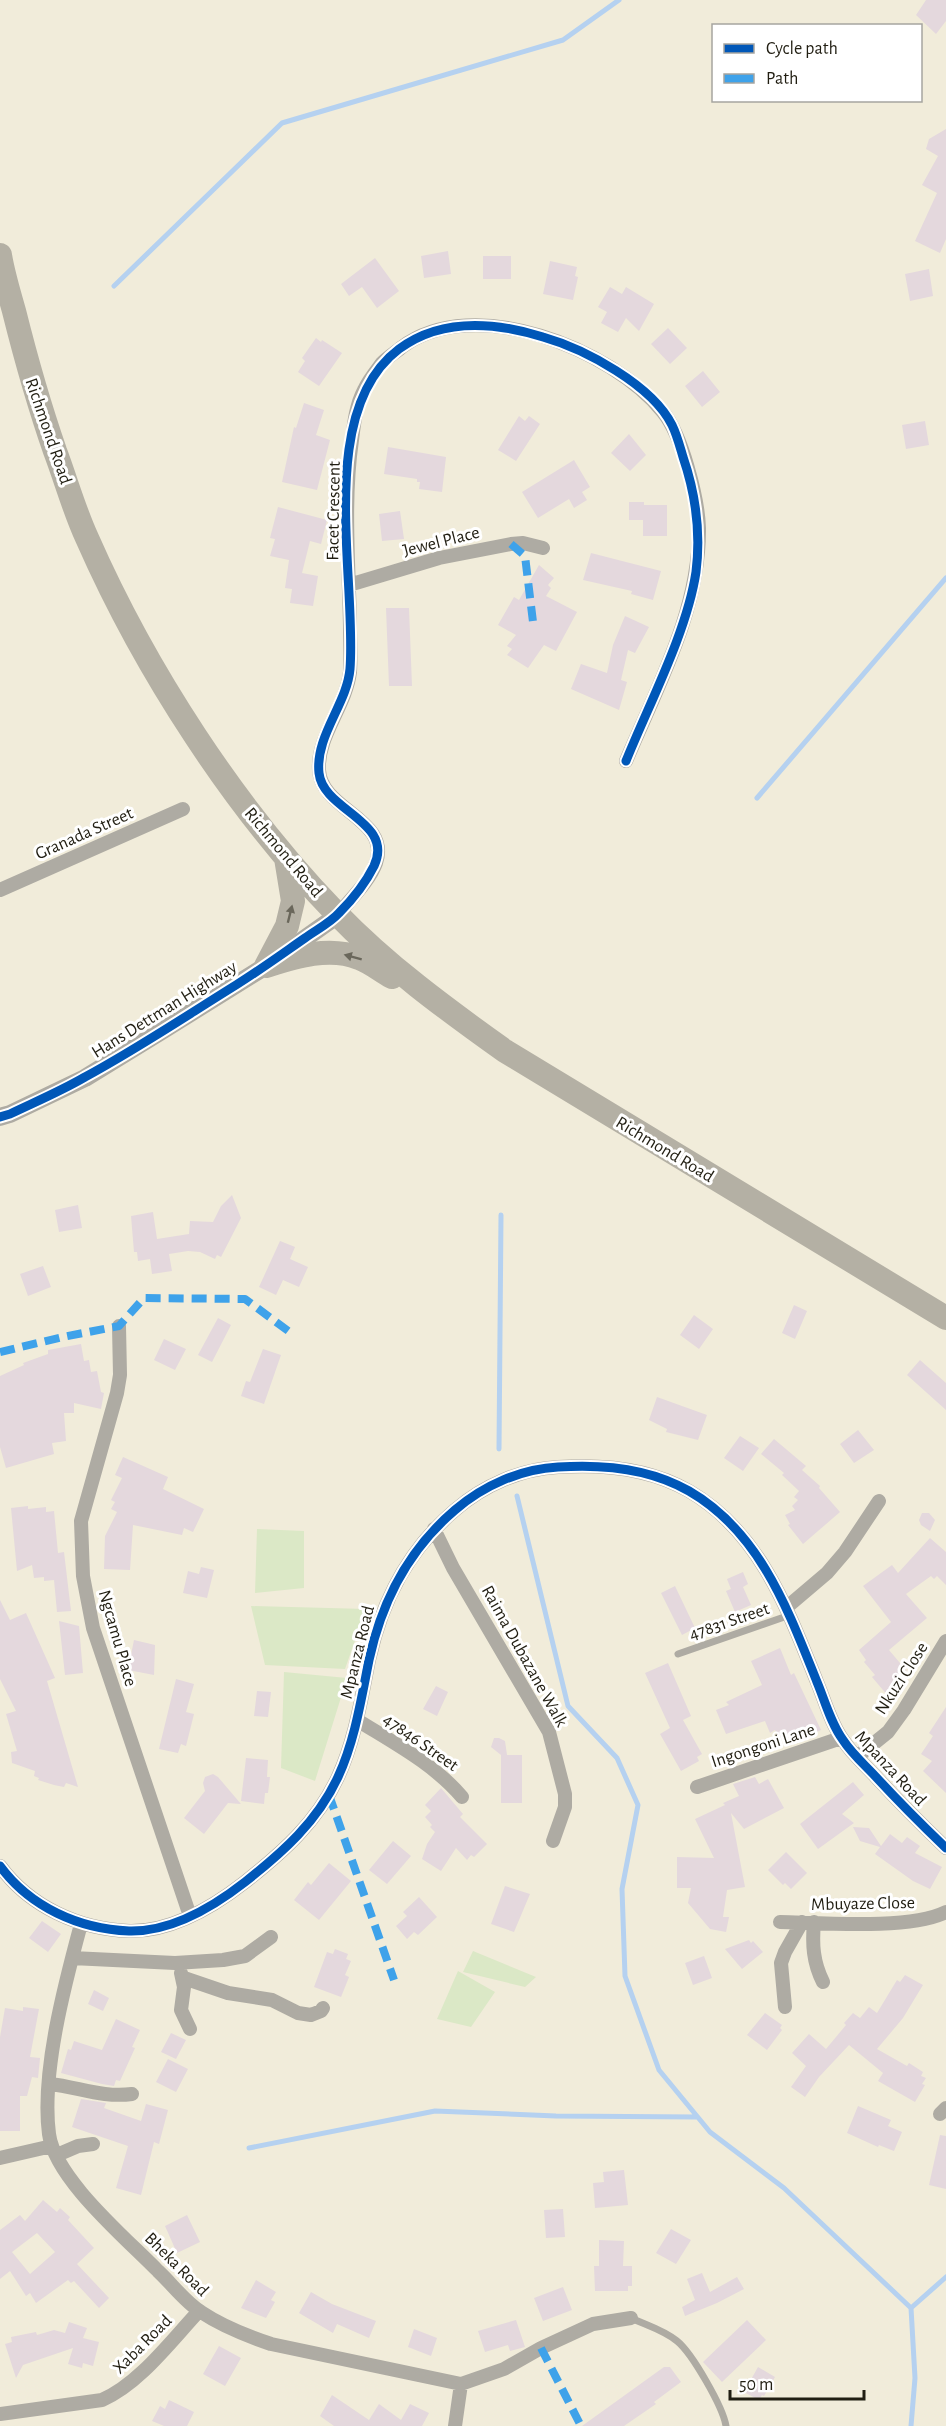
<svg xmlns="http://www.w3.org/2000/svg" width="946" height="2426" font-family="'Alegreya Sans',sans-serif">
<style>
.green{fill:#dbe8c6}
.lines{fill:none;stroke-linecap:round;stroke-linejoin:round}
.stream{stroke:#b5d1f0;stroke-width:5}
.building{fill:#e4d8dd;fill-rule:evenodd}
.service{stroke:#aeaba3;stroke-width:7}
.minor{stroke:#aeaba3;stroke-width:14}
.tertiary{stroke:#aeaba3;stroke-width:18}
.trunk{stroke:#b4b0a4;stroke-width:24}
.quiet{stroke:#3ea2ea;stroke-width:8;stroke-dasharray:15 8;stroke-linecap:butt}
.cycleway-casing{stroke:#fff;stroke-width:13}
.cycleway{stroke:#0057b8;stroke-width:9}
.oneway{fill:#6a675b}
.labels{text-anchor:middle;stroke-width:6;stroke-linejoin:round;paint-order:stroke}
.street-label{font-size:18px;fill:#211e12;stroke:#fff}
</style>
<rect width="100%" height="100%" fill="#f1ecda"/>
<path class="green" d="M257 1529 304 1531V1588L255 1593Z
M251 1606 366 1609 345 1669 265 1665Z
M284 1672 347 1678 315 1781 281 1768Z
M473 1951 536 1977 525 1987 463 1972Z
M458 1971 495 1992 471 2027 437 2019Z"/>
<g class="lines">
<path class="stream" d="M114 286 282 123 563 40 619 0
M757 798 946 578
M499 1449 501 1215
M517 1496 568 1706 617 1758 638 1805 622 1889 625 1976 659 2070 710 2132 784 2188 911 2308 915 2378 911 2426
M249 2148 435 2111 556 2116 697 2117
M911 2308 946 2277"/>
</g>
<path class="building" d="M926 0H946V21L936 34 916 15Z
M946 129V239L940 253 915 241 937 193 922 185 938 156 926 149 929 139Z
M448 251 451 274 424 278 421 256Z
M483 256H511V279H483Z
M375 258 399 291 377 308 362 287 349 296 341 284Z
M550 261 577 267 575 276 578 277 573 300 543 294Z
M929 269 933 296 910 301 905 274Z
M610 287 622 294 626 287 654 304 639 331 626 318 618 332 601 323 607 312 598 307Z
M668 328 687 348 670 364 651 344Z
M316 338 321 342 322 340 342 353 319 386 298 372 305 361 302 358Z
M703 371 720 392 702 407 685 386Z
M304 403 324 410 316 435 330 440 317 490 282 482 294 427 296 428Z
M519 416 525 421 529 416 540 424 516 461 498 450Z
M925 421 929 445 906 449 902 425Z
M629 434 646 455 630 471 611 453Z
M388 447 446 457 442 492 419 489 420 482H417V479L384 474Z
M574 460 590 487 582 492 587 500 574 508 569 499 538 518 522 492Z
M629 502H644V505H667V536H643V520H629Z
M278 507 327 520 321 544 310 541 302 573 318 576 313 606 290 603 292 589 285 588 289 560 270 556 275 539 270 538Z
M400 511 404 539 382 541 379 514Z
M591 553 661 571 653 600 631 594 632 591 583 580Z
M539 565 554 578 548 585 551 588 546 596 577 612 556 651 544 645 528 668 507 655 512 649 507 646 516 635 498 625 514 597 519 600Z
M386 608H409L412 686H389Z
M625 616 649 627 635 653 628 650 621 680 627 682 619 710 571 689 581 664 607 673 613 645Z
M232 1195 241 1218 221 1257 217 1255 215 1259 200 1252 188 1251 169 1254 172 1271 152 1274 150 1259 138 1261 137 1252H134L131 1216 153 1212 157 1239 189 1234 190 1221 213 1222 221 1206Z
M78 1205 82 1228 59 1232 55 1210Z
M280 1241 295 1247 290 1259 308 1267 299 1287 283 1280 276 1295 259 1287Z
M43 1266 51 1287 28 1296 20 1274Z
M794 1305 807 1311 795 1339 782 1333Z
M694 1315 713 1329 699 1349 680 1335Z
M218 1318 231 1325 212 1362 198 1355Z
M164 1339 186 1349 175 1370 154 1360Z
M81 1344 84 1361 89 1360 91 1372 97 1371 101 1392 104 1393 101 1409 74 1403V1413H64L66 1441 52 1443 54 1454 6 1468 0 1447V1376L24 1365 23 1363 48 1354V1350Z
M263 1349 281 1355 264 1404 241 1396 246 1381 250 1382Z
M920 1360 946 1383V1410L907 1375Z
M657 1397 707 1415 698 1440 666 1432 667 1429 649 1420Z
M858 1430 874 1450 854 1463 840 1444Z
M740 1436 759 1448 743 1471 724 1458Z
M774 1439 806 1466 802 1470 820 1486 819 1488 840 1512 803 1544 788 1525 790 1524 785 1515 795 1510 792 1506 798 1500 794 1497 799 1491 782 1475 784 1473 761 1454Z
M123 1457 168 1477 163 1489 204 1509 193 1532 184 1528 182 1535 133 1525 130 1570 104 1569 105 1536 117 1512 111 1509 115 1502 111 1500 122 1478 115 1475Z
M28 1506V1509L46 1507V1512L54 1511 58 1553 64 1552 71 1611 57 1612 54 1580 44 1581V1577L34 1578 32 1565 17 1571 11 1508Z
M922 1513H929L935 1520 930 1531 921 1525 919 1520Z
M930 1538 946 1552V1585L937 1576 934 1579 931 1576 906 1594 927 1618 889 1650 911 1676 888 1696 872 1677 875 1675 864 1662 866 1660 859 1650 891 1622 863 1586 892 1565 898 1573Z
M201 1567 214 1570 207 1598 183 1593 188 1571 199 1574Z
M743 1572 748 1584 743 1587 751 1605 735 1612 726 1591 731 1589 727 1579Z
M675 1586 695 1628 682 1635 661 1593Z
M0 1600 10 1620 26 1613 55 1678 47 1681 78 1787 66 1783 64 1787 54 1785 38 1780 39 1778 34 1776 35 1771 12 1763 11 1752 17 1751 6 1714 16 1711 0 1679Z
M59 1621 79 1626 83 1673 65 1675Z
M134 1640 155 1645 154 1675 128 1670Z
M780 1648 791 1675 794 1673 821 1730 803 1738 798 1730 779 1739 775 1730 770 1733 765 1721 726 1734 716 1710 729 1705 726 1702 762 1685 751 1661Z
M668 1663 691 1716 683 1720 702 1754 697 1757 699 1761 681 1771 660 1734 670 1728 645 1673Z
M176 1679 194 1684 186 1712 194 1714 186 1746 181 1744 178 1753 159 1749Z
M436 1686 448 1692 437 1716 423 1709Z
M257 1691 271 1692 268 1717 254 1716Z
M946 1707V1793L923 1771 932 1761 921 1754 933 1736 929 1733Z
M494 1738H499L505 1741 507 1755H522V1803H501V1755L491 1747Z
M246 1758 268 1760 267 1777H270L268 1793H265L264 1804 241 1801Z
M213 1774 218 1777 241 1804 228 1803 204 1834 184 1818 205 1791 203 1783 205 1777Z
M755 1777 759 1784 768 1779 784 1808 744 1829 731 1813 745 1887 727 1890 723 1917H729L726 1932 710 1929 688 1903 691 1888H677V1857L714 1858 695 1819 725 1805 723 1803 739 1796 733 1784Z
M853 1782 864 1795 842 1814 854 1823 818 1849 800 1824Z
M441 1788 463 1814 460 1817 487 1844 474 1857 471 1855 467 1860 456 1848 441 1871 422 1859 427 1844 435 1832 430 1827 432 1825 425 1817 431 1811 425 1805Z
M853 1827 869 1828 881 1846 890 1834 902 1843 907 1837 920 1846 915 1853 942 1867 930 1889 913 1881 875 1854 880 1847 860 1841Z
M393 1841 411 1856 387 1884 369 1870Z
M786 1852 807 1873 791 1889 785 1883 783 1885 768 1870Z
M329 1863 351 1881 319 1920 294 1900 308 1882 311 1885Z
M505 1886 530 1894 514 1932 491 1924Z
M419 1897 437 1917 418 1935 414 1932 407 1939 396 1926 407 1916 403 1912Z
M42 1921 61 1934 48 1952 29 1938Z
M749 1940 751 1943 753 1941 763 1952 742 1969 725 1949Z
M335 1949 348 1954 346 1959 351 1961 345 1975 349 1977 341 1997 314 1987 327 1952 333 1954Z
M704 1956 712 1978 693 1985 685 1963Z
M905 1975 923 1985 903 2018 877 2049 907 2066 909 2063 923 2072 921 2076 926 2078 922 2084 925 2085 915 2102 878 2081 883 2073 849 2045 819 2077 805 2097 791 2087 806 2066 792 2053 809 2034 826 2049 846 2025 844 2023 853 2013 860 2018 869 2007 877 2013 897 1980 900 1982Z
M94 1990 109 1998 103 2011 88 2004Z
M23 2007 39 2009 30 2057 40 2058 38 2078 32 2077 27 2096H20V2131H0V2037L5 2008 23 2011Z
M765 2013 782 2025 780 2028 782 2030 767 2050 747 2035Z
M116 2019 140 2030 132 2047 135 2048 120 2081 116 2080 114 2086 102 2084 61 2073 68 2049 71 2050 74 2041 102 2050Z
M171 2033 186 2040 176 2059 161 2052Z
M168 2059 188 2069 176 2092 156 2082Z
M81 2099 106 2103 104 2108 141 2121 146 2104 168 2110 159 2144 154 2142 141 2195 116 2188 128 2146 72 2127Z
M858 2106 891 2120 888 2126 902 2132 894 2151 879 2145 878 2147 847 2133Z
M940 2135 946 2136V2189L929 2185Z
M624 2170 628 2205 595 2208 593 2183 604 2182 603 2172Z
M43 2200 57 2212 60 2208 70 2217 68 2220 94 2248 77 2264 109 2298 99 2308 74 2281 71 2283 68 2280 36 2303 30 2293 26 2296 10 2271 0 2279V2230L20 2215 25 2221ZM37 2233 55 2252 30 2274 12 2252Z
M563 2209 565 2237 546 2238 544 2210Z
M187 2215 200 2242 177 2253 165 2226Z
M671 2229 691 2240 676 2264 656 2253Z
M599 2240 624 2241 623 2266H632V2286H628V2291H595L594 2266H599Z
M702 2273 710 2292 737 2277 744 2289 717 2303 685 2316 682 2307 695 2300 687 2279Z
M256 2280 276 2292 271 2300 275 2302 266 2318 241 2308Z
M563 2287 572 2310 543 2321 534 2298Z
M311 2292 332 2304 376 2321 369 2338 337 2324 333 2333 299 2313Z
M516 2320 525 2347 510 2351 508 2345 485 2352 478 2331Z
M747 2320 766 2340 722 2382 703 2362Z
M69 2322 87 2328 83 2338 99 2342 93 2366 83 2363 82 2368 68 2364 73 2348 23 2365 16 2378 5 2344 12 2342 11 2337 36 2332 37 2335 54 2330 65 2333Z
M414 2329 437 2338 431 2356 408 2347Z
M219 2346 241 2358 225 2386 203 2374Z
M664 2367H670L681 2382 654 2402 656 2404 624 2426H582Z
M758 2367 775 2377 764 2396 762 2395 759 2400 744 2392Z
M332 2395 369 2420 379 2404 401 2420 410 2404 429 2413 422 2426H334L320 2416Z
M169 2400 194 2412 187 2426H164L152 2421 160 2406 165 2409Z"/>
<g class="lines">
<path class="service" d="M678 1654 790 1615
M631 2318C646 2325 664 2330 677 2341 692 2353 723 2407 726 2426"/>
<path class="minor" d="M349 585 439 558 511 544 523 543 543 548
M0 890 183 809
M338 915C350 899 369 882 376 863 391 819 321 810 319 770 317 736 346 706 350 672 351 657 350 642 350 627 349 564 343 502 352 440 354 423 356 405 364 390 368 381 376 371 382 363 388 357 396 352 402 347 474 293 612 349 663 412 682 435 698 498 699 528 700 610 657 687 626 761
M119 1326 120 1375 117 1393 81 1521 83 1576 93 1628 190 1916
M434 1529 453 1568 549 1732 565 1794V1807L553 1841
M787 1607 827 1573 845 1552 879 1501
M357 1720C394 1743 434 1764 462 1797
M857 1757 888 1732 904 1710 946 1641
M697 1787 841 1738
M0 1866C30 1907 79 1929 129 1931 170 1932 213 1907 245 1882 283 1852 317 1822 338 1777 355 1740 361 1700 369 1660 382 1600 408 1550 455 1510 484 1485 521 1469 558 1467 602 1464 651 1469 689 1491 760 1532 788 1610 817 1682 825 1701 831 1724 843 1740 852 1754 865 1765 876 1777 899 1802 922 1825 946 1848
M780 1922C823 1923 909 1930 946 1912
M814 1922C812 1944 813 1962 823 1982
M81 1924C65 1983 41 2073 49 2134 55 2179 127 2239 158 2271 172 2284 185 2302 201 2312 222 2326 247 2336 271 2344L461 2384 504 2369 541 2348 593 2324 631 2318
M72 1958 175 1963 223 1960 245 1956 271 1937
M181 1973 184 1987 181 2010 190 2029
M184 1978 228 1993 272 2000 298 2013 311 2015 321 2011 323 2008
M785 2007 781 1963 785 1952 802 1922
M50 2084C78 2087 103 2098 132 2094
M940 2114 946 2108
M57 2155 78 2146 93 2144
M0 2158 52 2146
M0 2414 102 2400C139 2384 171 2341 199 2311
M455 2426 461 2384"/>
<path class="tertiary" d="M0 1117 10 1114 85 1078 163 1030 266 966 338 915"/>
<path class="trunk" d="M0 255C3 274 9 293 14 311 26 359 39 405 55 451 66 480 74 510 87 538 145 670 235 809 336 913 386 965 446 1009 505 1051L946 1318
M266 966C295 957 329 946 359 958 370 962 381 971 392 977
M266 966 287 926 293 901 286 858"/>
<path class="quiet" d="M511 544 525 556 533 622
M0 1352 63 1337 119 1326 144 1298 245 1299 291 1333
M329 1795 394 1980
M541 2348 581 2426"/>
<defs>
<path id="cycleway" d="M0 1117 10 1114C35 1102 61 1091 85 1077 137 1049 186 1016 236 985 260 970 282 954 305 938 316 930 330 923 339 913 352 900 366 882 374 866 395 821 323 811 319 773 315 736 347 704 350 669 357 577 315 412 399 349 442 317 495 322 543 337 585 349 652 385 672 425 677 435 680 447 683 457 696 495 701 532 696 572 687 632 649 704 626 761
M0 1866C30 1907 79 1929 129 1931 170 1932 213 1907 245 1882 283 1852 317 1822 338 1777 355 1740 361 1700 369 1660 382 1600 408 1550 455 1510 484 1485 521 1469 558 1467 602 1464 651 1469 689 1491 760 1532 788 1610 817 1682 825 1701 831 1724 843 1740 852 1754 865 1765 876 1777 899 1802 922 1825 946 1848"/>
</defs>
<use href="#cycleway" class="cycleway-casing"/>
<use href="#cycleway" class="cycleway"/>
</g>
<defs><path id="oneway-solid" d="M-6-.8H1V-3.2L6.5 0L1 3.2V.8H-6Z" transform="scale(1.5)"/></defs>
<g class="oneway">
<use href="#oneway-solid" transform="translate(290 914) rotate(-76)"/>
<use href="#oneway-solid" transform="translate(353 957) rotate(-165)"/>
</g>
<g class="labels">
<g class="street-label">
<text transform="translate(49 431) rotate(71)" y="6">Richmond Road</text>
<text transform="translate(333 511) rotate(-89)" y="6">Facet Crescent</text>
<text transform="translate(441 541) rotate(-14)" y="6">Jewel Place</text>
<text transform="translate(84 833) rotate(-24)" y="6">Granada Street</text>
<text transform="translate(284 852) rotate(50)" y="6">Richmond Road</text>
<text transform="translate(164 1009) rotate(-32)" y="6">Hans Dettman Highway</text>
<text transform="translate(665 1149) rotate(31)" y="6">Richmond Road</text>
<text transform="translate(729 1621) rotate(-19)" y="6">47831 Street</text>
<text transform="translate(118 1638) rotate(74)" y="6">Ngcamu Place</text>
<text transform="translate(357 1652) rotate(-76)" y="6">Mpanza Road</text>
<text transform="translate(525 1656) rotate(61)" y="6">Raima Dubazane Walk</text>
<text transform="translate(901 1678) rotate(-57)" y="6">Nkuzi Close</text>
<text transform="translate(421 1742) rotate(35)" y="6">47846 Street</text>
<text transform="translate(763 1745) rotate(-18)" y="6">Ingongoni Lane</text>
<text transform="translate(891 1768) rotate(47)" y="6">Mpanza Road</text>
<text transform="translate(863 1903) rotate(-1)" y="6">Mbuyaze Close</text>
<text transform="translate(177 2264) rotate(45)" y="6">Bheka Road</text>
<text transform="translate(142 2344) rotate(-45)" y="6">Xaba Road</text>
</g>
</g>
<rect x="712" y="24" width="210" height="78" fill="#ffffff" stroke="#a6a5a0" stroke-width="1.5"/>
<rect x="724" y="44" width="30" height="9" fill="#0057b8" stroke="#a6a5a0" stroke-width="1.5"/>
<text x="766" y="54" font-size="18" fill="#211e12">Cycle path</text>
<rect x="724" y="74" width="30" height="9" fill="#3ea2ea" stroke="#a6a5a0" stroke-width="1.5"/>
<text x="766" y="84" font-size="18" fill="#211e12">Path</text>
<path d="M730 2390v9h134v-9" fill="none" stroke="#211e12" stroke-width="3"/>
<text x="739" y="2390" font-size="18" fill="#211e12" stroke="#ffffff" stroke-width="4.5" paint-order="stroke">50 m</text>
</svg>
